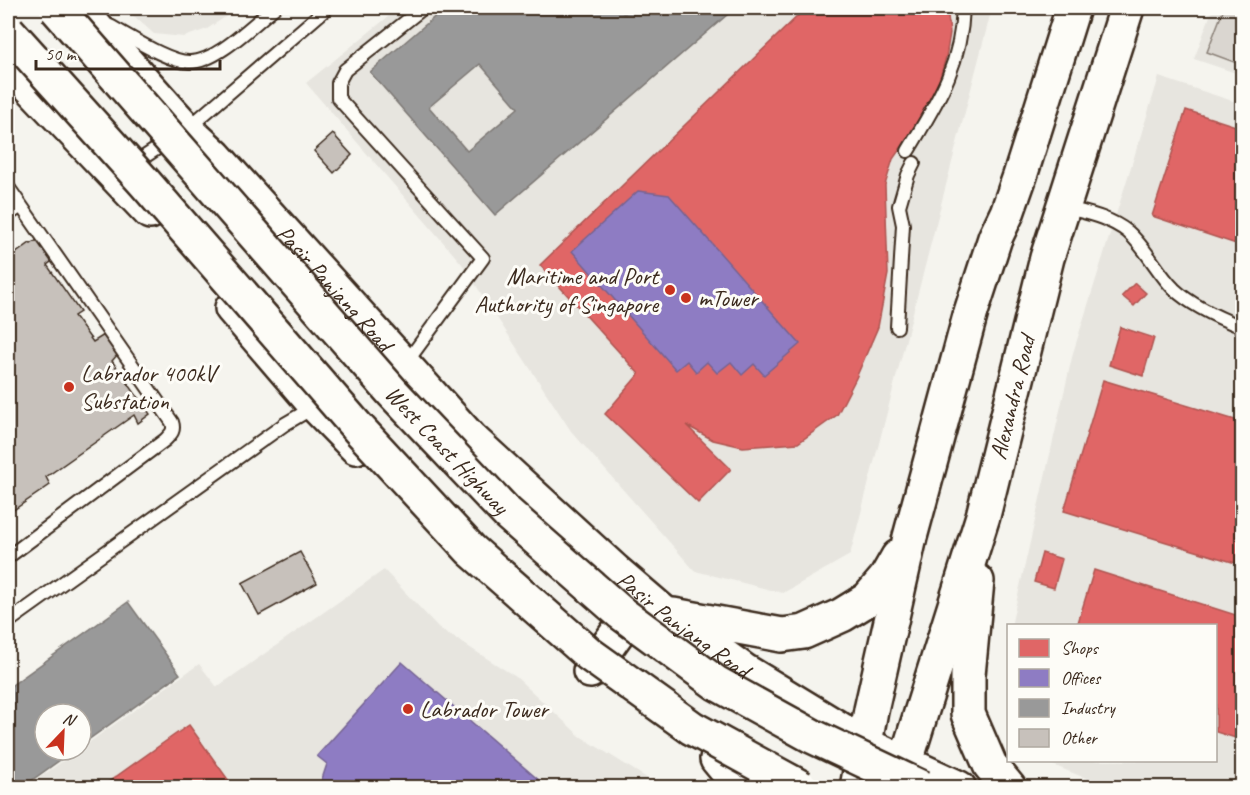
<svg xmlns="http://www.w3.org/2000/svg" width="1250" height="795" font-family="Caveat,sans-serif">
<style>
.built{fill:#e7e5df}
.green{fill:#dad6d0;stroke:#8a8077;stroke-width:1.5}
.shops{fill:#e06666;stroke:#ae5450;stroke-width:1.5}
.offices{fill:#8e7cc3;stroke:#756392;stroke-width:1.5}
.industry{fill:#999;stroke:#7d7874;stroke-width:1.5;fill-rule:evenodd}
.building{fill:#c7c1bb;stroke:#3b2a1e;stroke-width:1.5}
.lines{fill:none;stroke-linecap:round;stroke-linejoin:round}
.lane-casing{stroke:#3b2a1e;stroke-width:16}
.primary-casing{stroke:#3b2a1e;stroke-width:38}
.lane{stroke:#fdfcf7;stroke-width:12}
.primary{stroke:#fdfcf7;stroke-width:33}
.highway-bridge-casing{stroke:#3b2a1e;stroke-width:38;stroke-linecap:butt}
.highway-bridge{stroke:#fdfcf7;stroke-width:33}
.poi-dot{fill:#c8321e;stroke:#fdfcf7;stroke-width:2}
.labels{text-anchor:middle;stroke-width:6;stroke-linejoin:round;paint-order:stroke}
.poi-label{font-size:24px;fill:#3b2a1e;stroke:#fdfcf7;text-anchor:start}
.street-label{font-size:24px;fill:#3b2a1e;stroke:#fdfcf7}
</style>
<rect width="100%" height="100%" fill="#f5f4ee"/>
<filter id="ink" filterUnits="userSpaceOnUse"><feTurbulence type="fractalNoise" baseFrequency=".0167" numOctaves="2"/><feDisplacementMap in="SourceGraphic" scale="12" xChannelSelector="R" yChannelSelector="G"/><feConvolveMatrix kernelMatrix="1 2 1 2 8 2 1 2 1" color-interpolation-filters="sRGB"/></filter>
<g filter="url(#ink)">
<path class="built" d="M125 8H239L207 29 184 37 154 34Z
M399 8H992L850 555 783 593 695 571 571 431 462 264 306 83Z
M1213 8H1242V75L1194 59Z
M1159 77 1242 104V787H1108L1043 761 1216 760V626H1011L1073 353Z
M384 570 439 628 516 677 580 736 661 787 25 788 78 750H81V748L199 664 217 687Z"/>
<path class="green" d="M1224 8H1242V65L1207 52Z"/>
<path class="shops" d="M806 8H947L950 33 946 57 939 81 923 116 893 159 885 185 888 274 878 327 856 378 837 415 798 443 743 447 713 440 686 425 731 469 698 503 605 414 639 374 540 265Z
M1186 110 1242 128V246L1152 216Z
M1135 283 1146 293 1134 306 1122 296Z
M1120 327 1154 338 1143 376 1109 365Z
M1103 380 1242 422V565L1064 511Z
M1042 553 1062 559 1054 588 1034 582Z
M1094 570 1242 617V740L1216 732V626H1077Z
M189 725 234 788H100L173 736Z"/>
<path class="offices" d="M638 191 669 195 800 344 764 375 754 364 742 375 731 362 717 373 707 362 696 372 687 361 676 370 572 251Z
M402 662 548 788H319L327 764 317 756Z"/>
<path class="industry" d="M445 8H618L624 14 631 8H735L495 215 370 72ZM480 64 518 108 467 151 429 107Z
M128 602 180 674 81 745V714H45V750H74L21 788H8V688Z"/>
<path class="building" d="M333 134 352 155 334 173 314 151Z
M40 238 55 259 47 265 80 312 74 316 93 342 104 335 118 354 112 361 150 414 138 423 134 415 46 477 50 485 12 511 8 507V259L30 243 31 244Z
M300 552 317 583 259 615 242 583Z"/>
<g class="lines">
<defs>
<path id="lane" d="M110 26C129 36 170 63 190 62 217 62 253 24 274 8
M187 129 327 8
M908 151C937 102 961 67 963 8
M132 165 170 140
M8 187 172 422C175 431 171 434 165 440L8 557
M1064 207C1086 213 1109 217 1128 232 1146 248 1157 272 1174 289 1192 306 1219 318 1242 327
M8 215 21 206
M897 327 903 225 899 206 908 175 914 163
M406 363 483 258 338 98V83L345 70 423 8
M8 622 285 424 314 407"/>
<g id="primary">
<path id="s1" d="M78 8 187 130 215 156 471 439 615 571 664 613 743 670 866 745 959 788"/>
<path d="M8 63 150 212"/>
<path d="M232 308 316 406 356 447"/>
<path d="M977 581 968 675V714L990 765 1009 788"/>
<path d="M673 615 782 635 804 632 842 615 868 599 886 578 898 557"/>
<path d="M590 671 622 626 618 588"/>
<path d="M717 759 741 788"/>
<path id="s2" d="M899 783 983 516 1047 258 1127 8"/>
<path d="M857 788 871 710 910 537 971 312 995 238 1007 213 1020 176 1073 8"/>
</g>
</defs>
<use href="#lane" class="lane-casing"/>
<use href="#primary" class="primary-casing"/>
<use href="#lane" class="lane"/>
<use href="#primary" class="primary"/>
<defs>
<g id="highway-bridge">
<path id="s3" d="M56 8 393 393 507 513 621 613 716 683 812 736 922 788"/>
<path d="M8 31 145 183 358 428 471 550 589 654 692 728 802 788"/>
</g>
</defs>
<use href="#highway-bridge" class="highway-bridge-casing"/>
<use href="#highway-bridge" class="highway-bridge"/>
</g>
</g>
<g class="poi-dot">
<circle cx="670" cy="290" r="6"/>
<circle cx="686" cy="298" r="6"/>
<circle cx="69" cy="387" r="6"/>
<circle cx="408" cy="709" r="6"/>
</g>
<g class="labels">
<g class="poi-label">
<text x="658" y="284" text-anchor="end">Maritime and Port<tspan x="658" dy="28">Authority of Singapore</tspan></text>
<text x="698" y="306">mTower</text>
<text x="81" y="381">Labrador 400kV<tspan x="81" dy="28">Substation</tspan></text>
<text x="420" y="717">Labrador Tower</text>
</g>
<g class="street-label">
<text dy="8" stroke="none"><textPath href="#s1" startOffset="380">Pasir Panjang Road</textPath></text>
<text dy="8" stroke="none"><textPath href="#s2" startOffset="402">Alexandra Road</textPath></text>
<text dy="8" stroke="none"><textPath href="#s3" startOffset="590">West Coast Highway</textPath></text>
<text dy="8" stroke="none"><textPath href="#s1" startOffset="866">Pasir Panjang Road</textPath></text>
</g>
</g>
<rect width="1250" height="795" fill="none" stroke="#fdfcf7" stroke-width="30"/>
<rect x="15" y="15" width="1220" height="765" fill="none" stroke="#3b2a1e" stroke-width="2" filter="url(#ink)"/>
<rect x="1007" y="624" width="210" height="138" fill="#fdfcf7" stroke="#afa8a0" stroke-width="1.5"/>
<rect x="1019" y="639" width="30" height="18" fill="#e06666" stroke="#afa8a0" stroke-width="1.5"/>
<text x="1061" y="654" font-size="18" fill="#3b2a1e">Shops</text>
<rect x="1019" y="669" width="30" height="18" fill="#8e7cc3" stroke="#afa8a0" stroke-width="1.5"/>
<text x="1061" y="684" font-size="18" fill="#3b2a1e">Offices</text>
<rect x="1019" y="699" width="30" height="18" fill="#999999" stroke="#afa8a0" stroke-width="1.5"/>
<text x="1061" y="714" font-size="18" fill="#3b2a1e">Industry</text>
<rect x="1019" y="729" width="30" height="18" fill="#c7c1bb" stroke="#afa8a0" stroke-width="1.5"/>
<text x="1061" y="744" font-size="18" fill="#3b2a1e">Other</text>
<g transform="translate(63 732) rotate(23)"><circle r="28" fill="#fdfcf7" stroke="#afa8a0" stroke-width="1.5"/>
<path d="M0-4.5L10 22L0 15L-10 22Z" fill="#c8321e"/>
<text y="-9" font-size="16" font-weight="bold" text-anchor="middle" fill="#3b2a1e">N</text>
</g>
<path d="M36 60v9h184v-9" fill="none" stroke="#3b2a1e" stroke-width="3"/>
<text x="45" y="60" font-size="18" fill="#3b2a1e" stroke="#fdfcf7" stroke-width="4.5" paint-order="stroke">50 m</text>
</svg>
